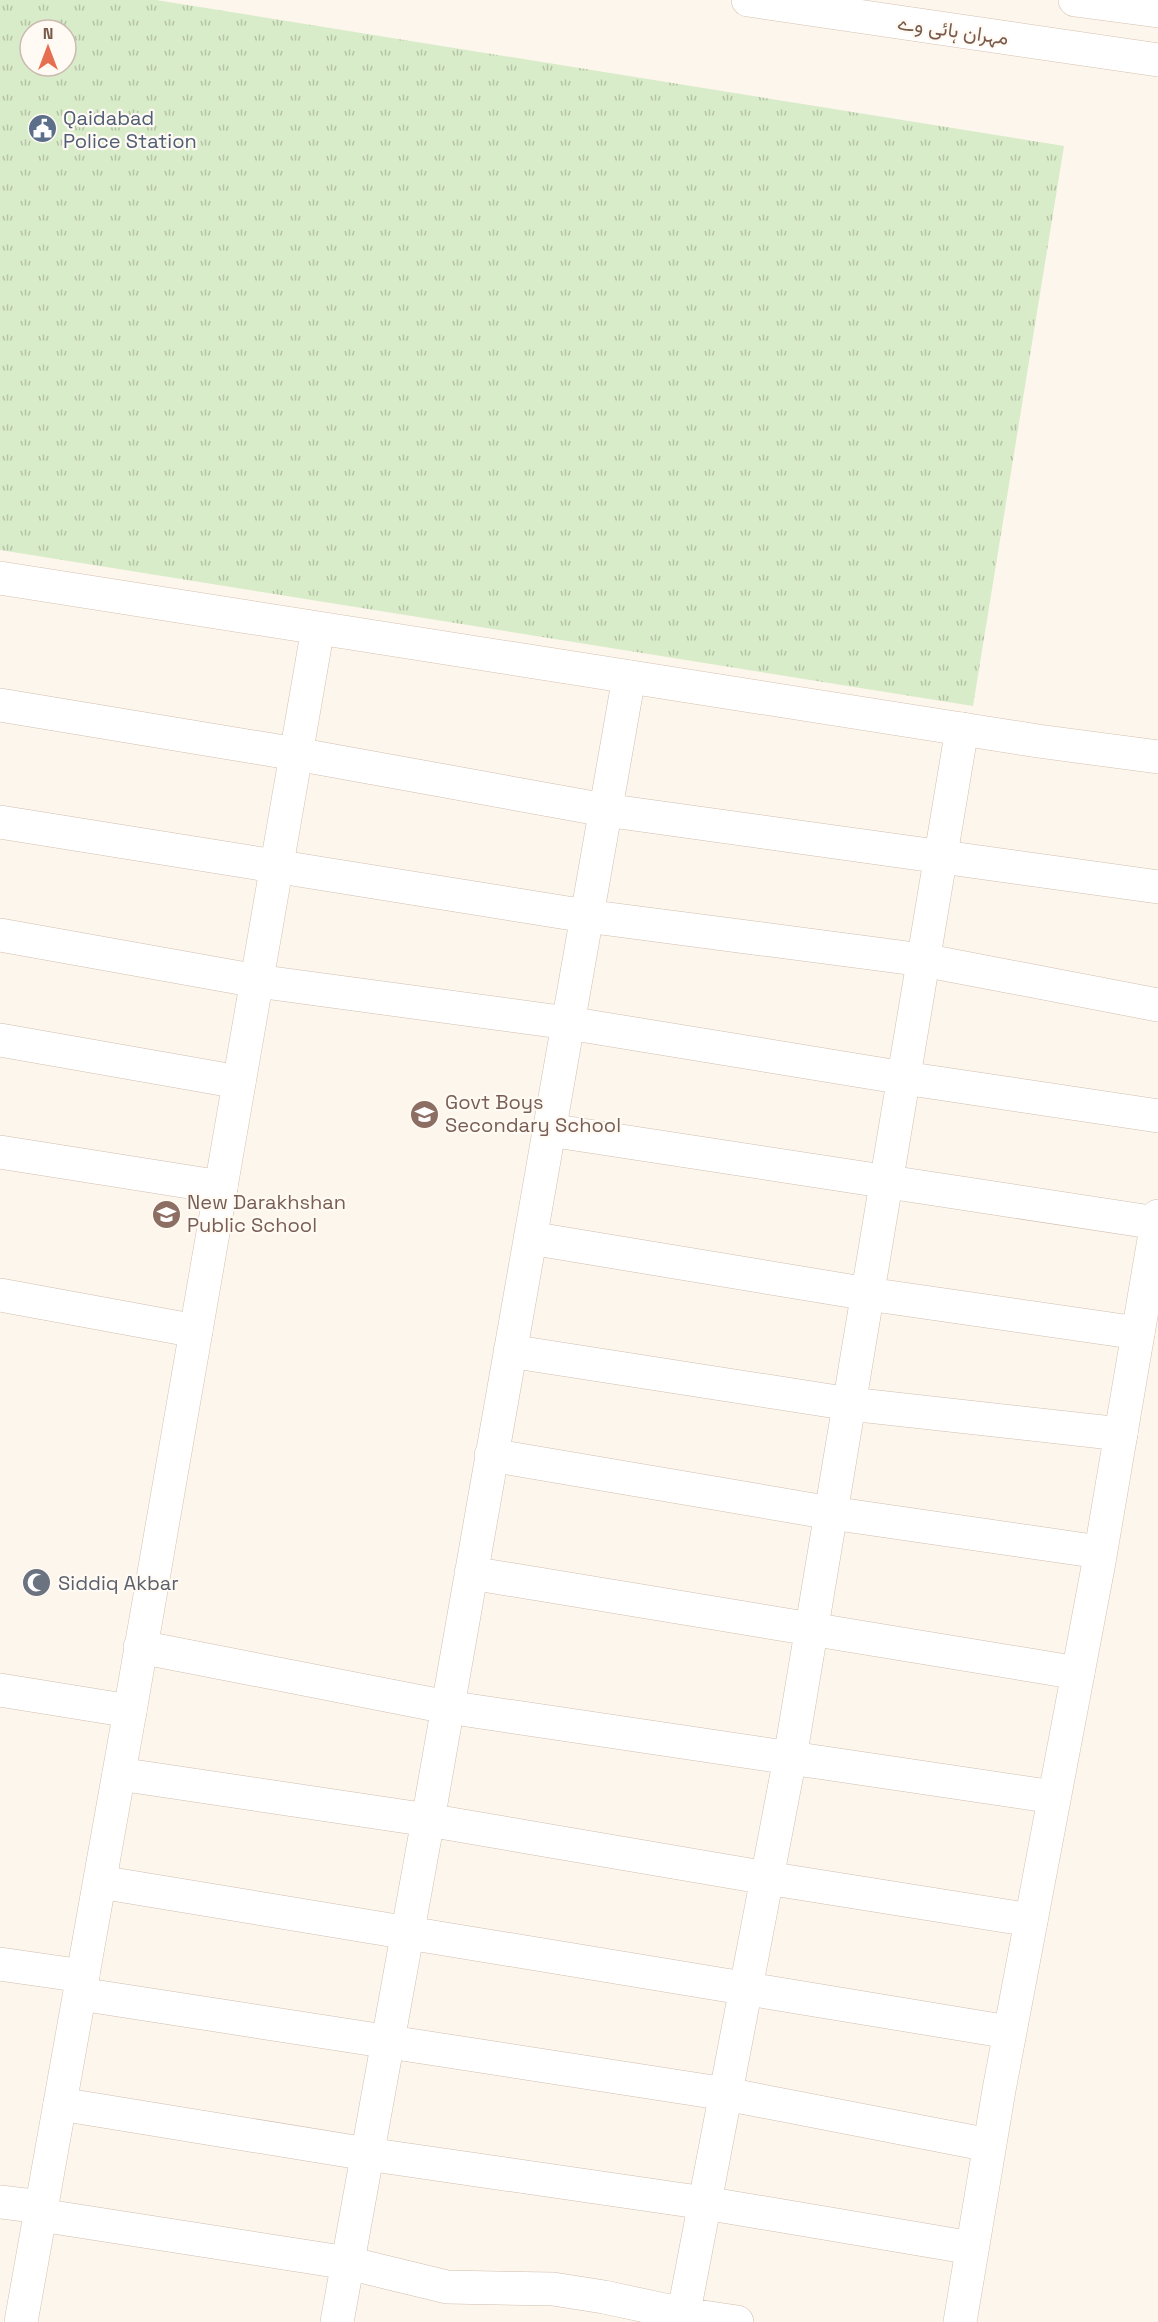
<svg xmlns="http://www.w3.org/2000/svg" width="1158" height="2322" font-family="'Space Grotesk',Vazirmatn,sans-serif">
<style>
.park{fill:url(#park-tufts);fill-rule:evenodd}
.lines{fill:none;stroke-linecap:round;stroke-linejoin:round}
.street-casing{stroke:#d1beb0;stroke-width:34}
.secondary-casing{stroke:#d6c0b0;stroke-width:34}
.street{stroke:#fff;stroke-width:33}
.secondary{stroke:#fff;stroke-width:33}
.labels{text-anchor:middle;stroke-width:4.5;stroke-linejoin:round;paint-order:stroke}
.street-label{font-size:20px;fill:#7a5c4d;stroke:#fffaf3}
.service-label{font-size:20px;fill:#4e5e75;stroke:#fffaf3;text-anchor:start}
.education-label{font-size:20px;fill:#785e54;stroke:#fffaf3;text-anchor:start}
.worship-label{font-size:20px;fill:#5b616d;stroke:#fffaf3;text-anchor:start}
</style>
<defs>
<pattern id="park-tufts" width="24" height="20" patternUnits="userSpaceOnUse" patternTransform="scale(1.5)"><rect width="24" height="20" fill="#d8ecc9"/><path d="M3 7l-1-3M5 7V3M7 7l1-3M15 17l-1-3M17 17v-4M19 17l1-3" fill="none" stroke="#b4c2a5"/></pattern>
</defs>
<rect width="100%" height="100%" fill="#fdf6ec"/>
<path class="park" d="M0 0H156L1064 146 973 706 0 550ZM30 30H66V66H30Z"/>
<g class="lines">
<defs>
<path id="street" d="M0 705 296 754 605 810 1158 887
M0 822 586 916 923 960 1158 1005
M0 935 257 981 568 1023 904 1078 1158 1116
M0 1040 239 1082
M549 1130 1157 1223
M0 1152 221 1187
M530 1238 868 1294 1138 1333
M0 1295 196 1331
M510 1351 850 1404 1121 1434
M491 1455 831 1513 1100 1552
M471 1573 1078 1673
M140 1647 447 1707 1054 1797
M0 1690 130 1711
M119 1774 428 1820 767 1878 1031 1920
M100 1882 1009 2032
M0 1964 83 1976
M80 1994 726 2094 989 2145
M60 2104 367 2154 705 2203 972 2248
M0 2202 42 2207
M40 2215 348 2263 447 2287 553 2289 604 2297 683 2314 737 2322
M337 2322 428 1820 629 677
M682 2322 790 1758 962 729"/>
<path id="secondary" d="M748 0 1158 60
M1075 0 1158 11
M0 578 1038 741 1158 757
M21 2322 130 1711 318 628
M960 2322 999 2090 1099 1562 1158 1216"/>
</defs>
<use href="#street" class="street-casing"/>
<use href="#secondary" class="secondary-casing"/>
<use href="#street" class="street"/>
<use href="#secondary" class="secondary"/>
</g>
<defs>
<symbol id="civic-disc" viewBox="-11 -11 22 22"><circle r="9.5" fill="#5c6f8a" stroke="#fffaf3"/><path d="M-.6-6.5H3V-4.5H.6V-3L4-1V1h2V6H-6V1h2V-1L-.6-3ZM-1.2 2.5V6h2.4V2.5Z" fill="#fff"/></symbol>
<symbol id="school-disc" viewBox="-11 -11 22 22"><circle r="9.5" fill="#8d6e63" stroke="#fffaf3"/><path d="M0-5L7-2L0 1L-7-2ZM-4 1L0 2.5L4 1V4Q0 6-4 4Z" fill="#fff"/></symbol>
<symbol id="mosque-disc" viewBox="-11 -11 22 22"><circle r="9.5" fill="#6b7280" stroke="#fffaf3"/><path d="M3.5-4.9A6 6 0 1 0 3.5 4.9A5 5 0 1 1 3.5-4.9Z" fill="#fff"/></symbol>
</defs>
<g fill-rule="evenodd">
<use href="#civic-disc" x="26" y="112" width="33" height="33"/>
<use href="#school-disc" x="408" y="1098" width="33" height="33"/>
<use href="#school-disc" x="150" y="1198" width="33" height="33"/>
<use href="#mosque-disc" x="20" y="1566" width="33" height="33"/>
</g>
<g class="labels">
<g class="street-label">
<text transform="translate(953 30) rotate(8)" y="7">مہران ہائی وے</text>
</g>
<g class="service-label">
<text x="63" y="125">Qaidabad<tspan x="63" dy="23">Police Station</tspan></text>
</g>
<g class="education-label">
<text x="445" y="1109">Govt Boys<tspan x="445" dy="23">Secondary School</tspan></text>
<text x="187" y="1209">New Darakhshan<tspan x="187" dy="23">Public School</tspan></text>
</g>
<g class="worship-label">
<text x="58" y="1590">Siddiq Akbar</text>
</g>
</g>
<g transform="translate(48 48)"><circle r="28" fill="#fffaf3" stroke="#cabbb1" stroke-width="1.5"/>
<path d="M0-4.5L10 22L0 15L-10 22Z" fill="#e76f51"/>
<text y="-9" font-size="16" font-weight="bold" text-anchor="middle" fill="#7a5c4d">N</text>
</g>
</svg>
